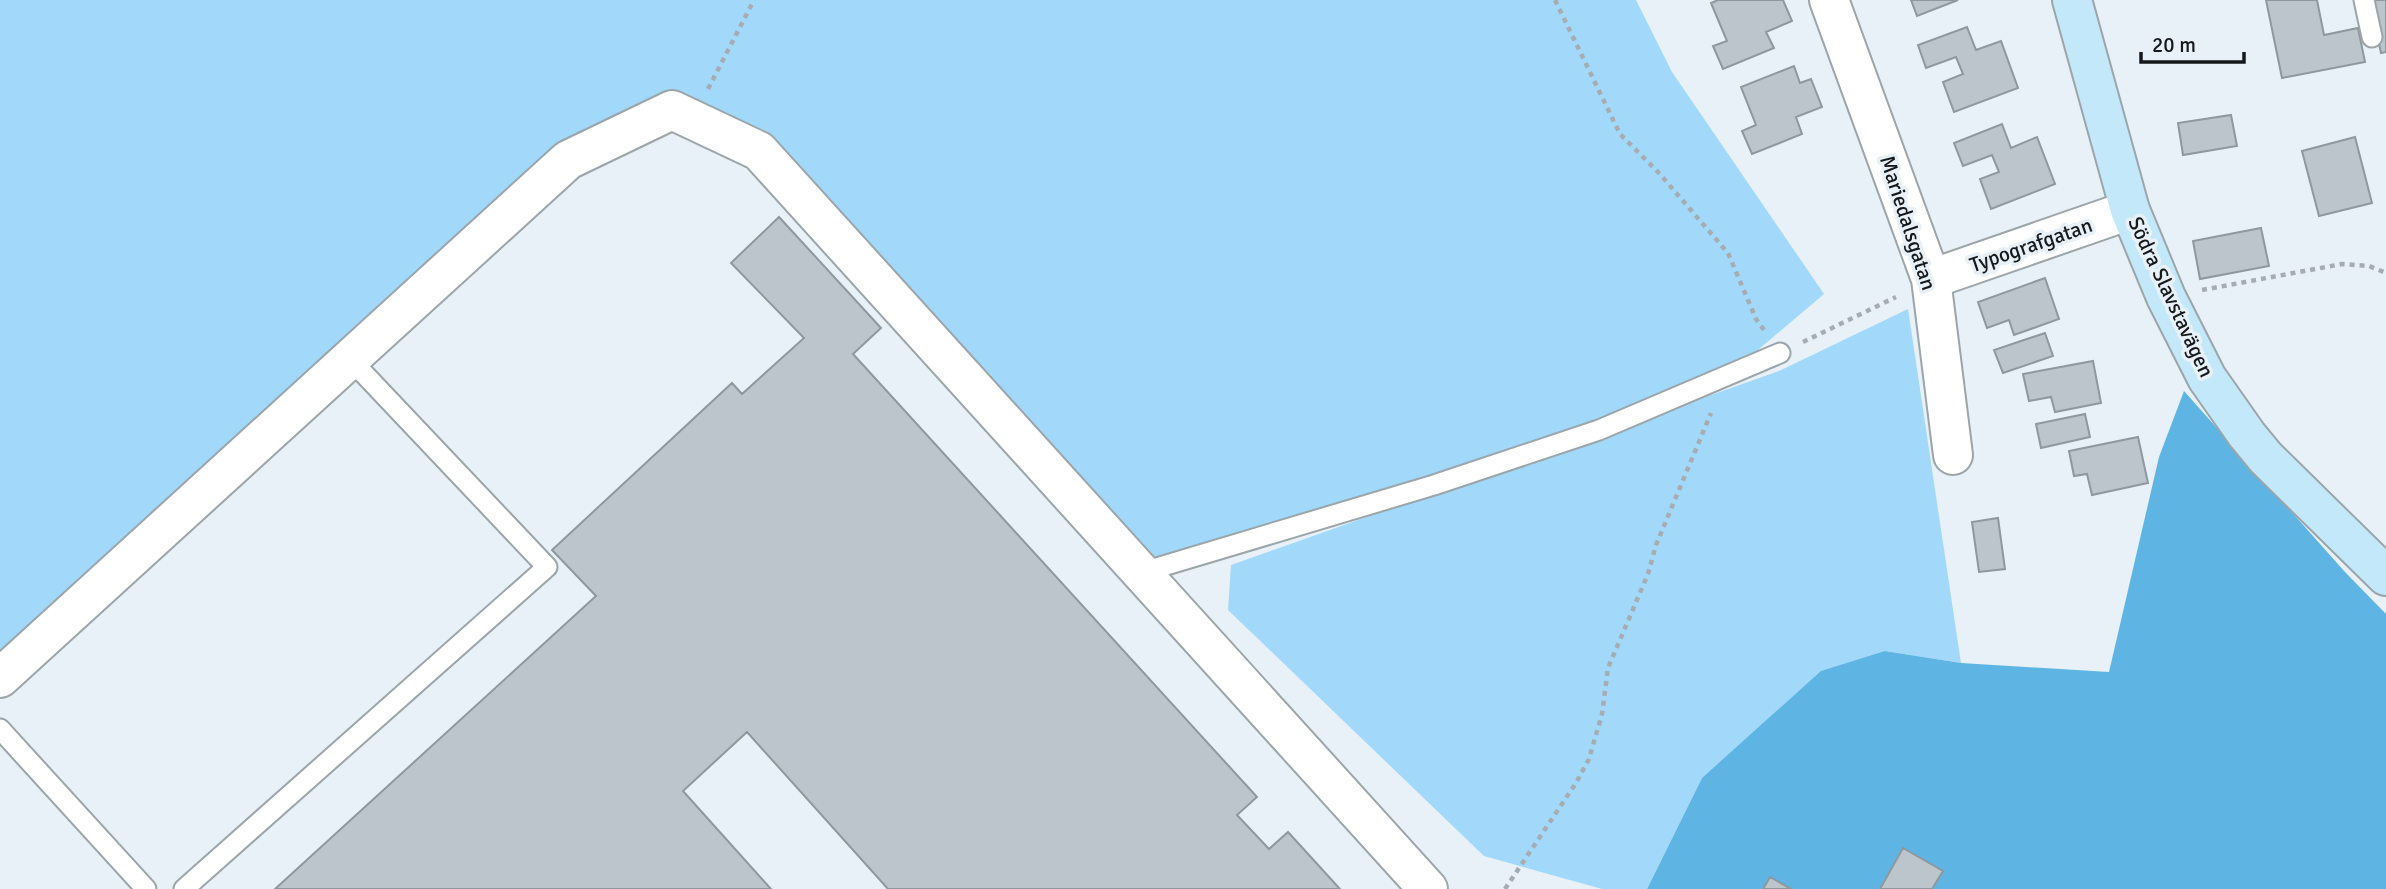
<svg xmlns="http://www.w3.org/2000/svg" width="2386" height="889" font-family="Signika,sans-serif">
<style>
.green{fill:#a2d9fa}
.forest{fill:#5eb5e4}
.building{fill:#bbc5cb;stroke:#8e989d;stroke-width:2}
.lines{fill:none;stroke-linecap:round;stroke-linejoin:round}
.lane-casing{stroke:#9ba5aa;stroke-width:23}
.street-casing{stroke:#9ba5aa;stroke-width:42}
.secondary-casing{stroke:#9ba5aa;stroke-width:42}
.path{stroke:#a6adb2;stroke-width:4.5;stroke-dasharray:5 5;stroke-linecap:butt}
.lane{stroke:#fff;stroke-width:19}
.street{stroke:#fff;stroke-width:38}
.secondary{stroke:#c2e8fa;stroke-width:38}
.labels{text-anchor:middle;stroke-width:7;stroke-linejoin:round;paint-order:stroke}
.street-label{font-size:21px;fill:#16191c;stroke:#e7f1f7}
</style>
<rect width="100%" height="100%" fill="#e7f1f7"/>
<path class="green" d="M0 0H1636L1672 72 1824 294 1727 376 1599 430 1143 572 759 151 691 120 568 160 0 678Z
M1908 309 1961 663 1885 651 1702 778 1647 889H1602L1484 856 1228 610 1231 565 1779 371Z"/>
<path class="forest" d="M2184 391 2345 572 2386 614V889H1647L1702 778 1821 671 1885 651 1961 663 2109 672 2159 457Z"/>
<path class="building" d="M1718 0H1783L1792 21 1766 32 1774 48 1723 69 1713 46 1727 41 1711 3Z
M1911 0H1958L1917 16Z
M2266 0H2317L2324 35 2358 28 2365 62 2282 78Z
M2370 0H2386V52L2381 53Z
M1967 27 1976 50 2001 41 2018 88 1954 112 1943 82 1963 74 1956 57 1926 68 1918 45Z
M1794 66 1800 83 1811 79 1822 107 1796 117 1802 134 1752 154 1742 131 1756 125 1741 87Z
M2231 115 2237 146 2183 155 2178 123Z
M2002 124 2011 148 2037 137 2055 184 1991 209 1980 179 1999 172 1992 155 1963 166 1954 143Z
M2355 137 2372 203 2319 216 2302 151Z
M779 217 881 328 853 354 1257 797 1237 815 1269 849 1288 832 1340 889H888L747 732 683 791 771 889H275L596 596 552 550 732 383 742 394 804 338 731 263Z
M2261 228 2269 266 2200 279 2193 241Z
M2045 278 2059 319 2014 335 2009 320 1987 328 1978 302Z
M2045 333 2053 356 2003 373 1994 350Z
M2093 361 2101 403 2055 412 2051 397 2029 401 2023 374Z
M2085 414 2090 437 2041 448 2036 424Z
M2138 437 2148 483 2092 495 2087 474 2074 476 2069 451Z
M1998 518 2005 569 1979 572 1972 522Z
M1903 848 1943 871 1932 889H1880Z
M1770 877 1791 889H1763Z"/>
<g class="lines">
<defs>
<path id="lane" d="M2364 0 2372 37
M1143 572 1434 485 1599 430 1780 353
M0 729 146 889
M184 889 547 567 350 359"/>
<path id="street" d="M1829 0 1931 279 1953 455
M1931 279 2130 210
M0 678 568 160 672 110 759 151 1428 889"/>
<path id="secondary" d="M2072 0 2130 210 2166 297 2207 378 2247 435 2266 458 2386 576"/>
</defs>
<use href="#lane" class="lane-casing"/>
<use href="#street" class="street-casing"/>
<use href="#secondary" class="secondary-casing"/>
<path class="path" d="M1555 0 1620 134 1658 172 1728 253 1756 319 1764 330
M708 89 754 0
M2202 290 2342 264 2369 266 2386 273
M1803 342 1896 297
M1505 889 1576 783 1589 759 1602 714 1608 668 1648 574 1656 545 1711 413"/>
<use href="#lane" class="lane"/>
<use href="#street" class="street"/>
<use href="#secondary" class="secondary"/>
</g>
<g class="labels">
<g class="street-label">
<text transform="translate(1908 223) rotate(72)" y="7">Mariedalsgatan</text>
<text transform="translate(2031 245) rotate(-19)" y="7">Typografgatan</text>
<text transform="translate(2171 297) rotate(65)" y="7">Södra Slavstavägen</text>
</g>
</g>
<path d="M2141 52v10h103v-10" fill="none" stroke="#16191c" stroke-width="3.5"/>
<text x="2152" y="52" font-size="21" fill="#16191c" stroke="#e7f1f7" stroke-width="5" paint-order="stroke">20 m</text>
</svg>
